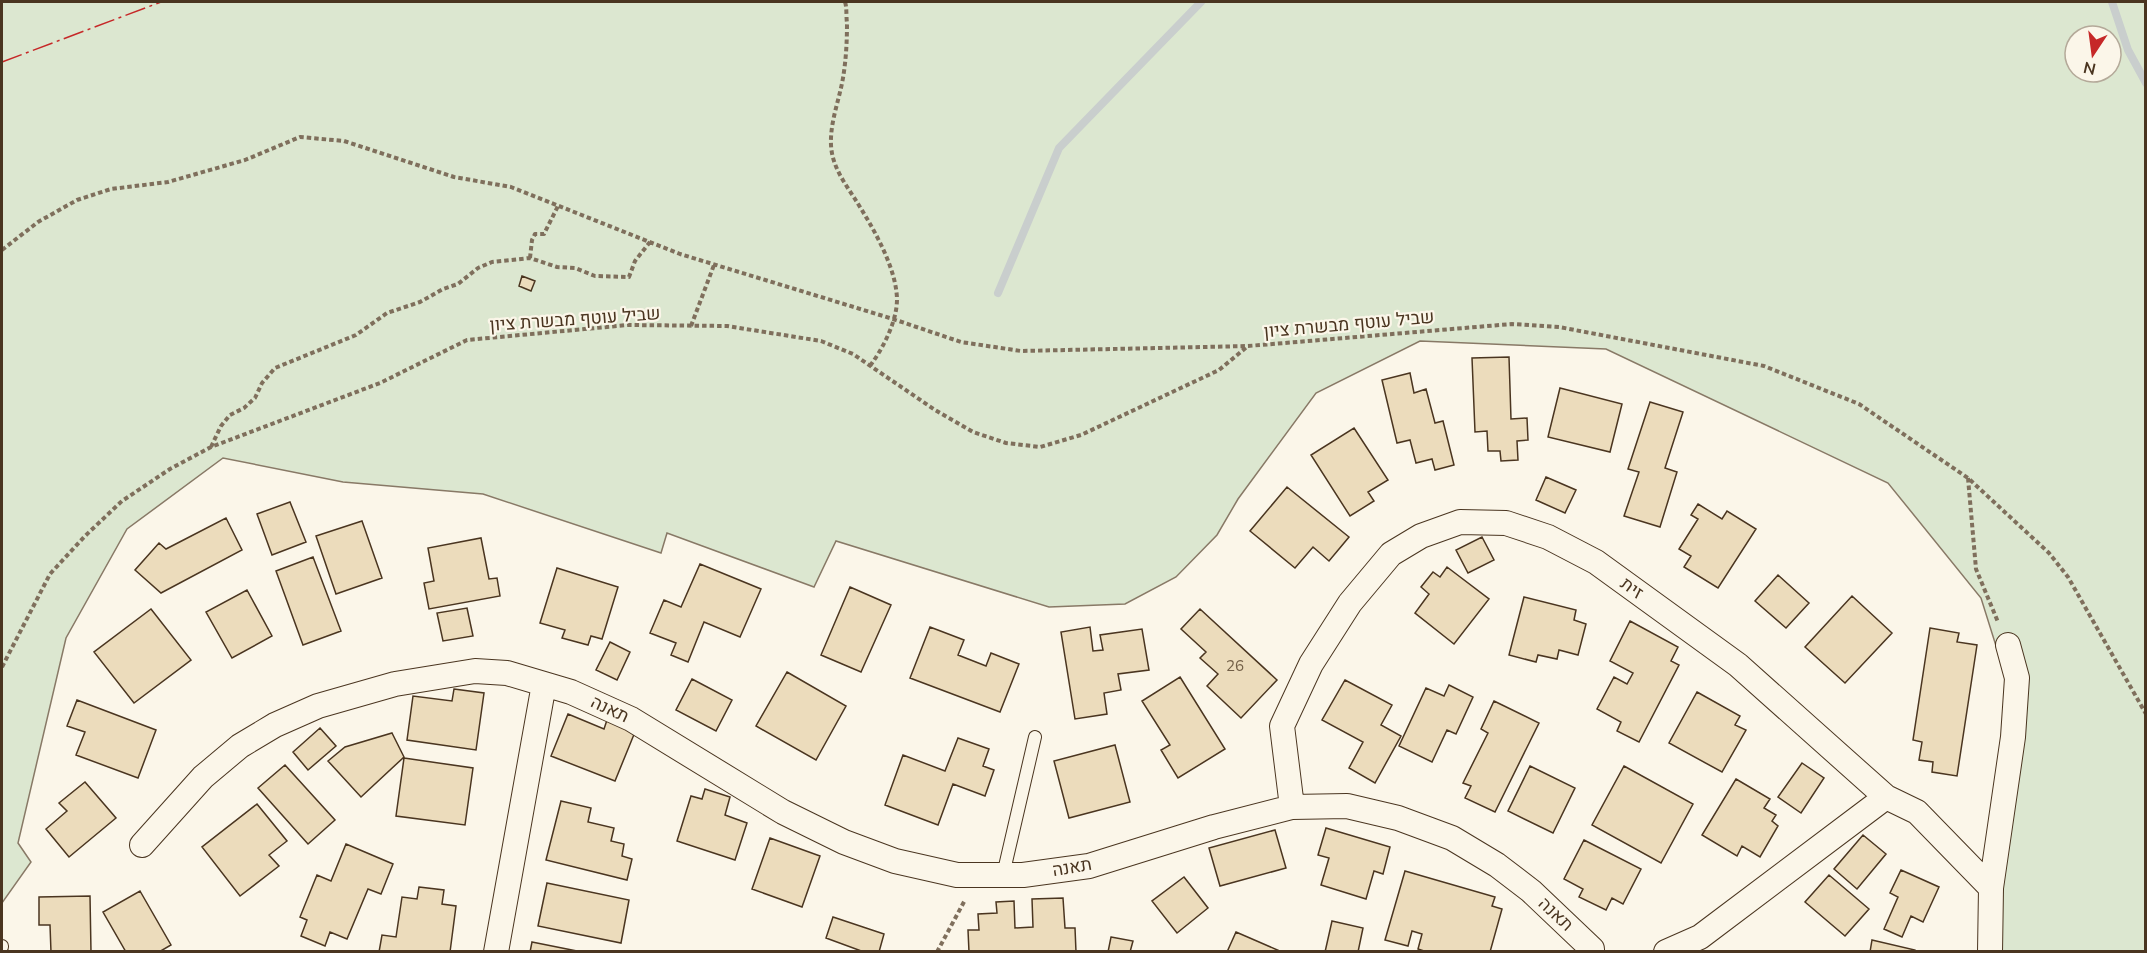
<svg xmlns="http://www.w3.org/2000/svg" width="2147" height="953" font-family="Mulish,Heebo,sans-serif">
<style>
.green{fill:#dce7d0;stroke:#887966;stroke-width:1.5;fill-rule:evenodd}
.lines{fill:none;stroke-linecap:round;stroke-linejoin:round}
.stream{stroke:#c9cecd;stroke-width:8}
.building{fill:#ecdcbc;stroke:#4a3520;stroke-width:1.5}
.lane-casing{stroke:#4a3520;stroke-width:14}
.street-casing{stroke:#4a3520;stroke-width:26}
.path{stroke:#7f6f5c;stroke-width:4;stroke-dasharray:4.5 3;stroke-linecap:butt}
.lane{stroke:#fbf6e9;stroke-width:12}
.street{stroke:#fbf6e9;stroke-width:24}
.power{stroke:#c62828;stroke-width:1.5;stroke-dasharray:21 4.5 3 4.5;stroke-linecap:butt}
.labels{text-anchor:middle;stroke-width:4.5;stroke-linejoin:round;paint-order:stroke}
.number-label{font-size:15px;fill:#725f47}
.street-label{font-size:18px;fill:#4a3520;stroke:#fbf6e9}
</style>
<rect width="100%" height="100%" fill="#fbf6e9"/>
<path class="green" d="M2 2H2145V951H1995L2013 700 1981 598 1888 483 1606 349 1420 341 1316 393 1238 499 1217 535 1176 577 1125 604 1049 607 836 541 814 587 667 533 661 553 483 494 343 482 223 458 127 529 66 638 18 843 31 862 2 903ZM2075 36H2111V72H2075Z"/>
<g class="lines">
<path class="stream" d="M2112 2 2128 50 2146 83
M998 293 1059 148 1201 2"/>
</g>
<path class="building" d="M522 276 535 281 531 291 519 286Z
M1509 357 1511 419 1527 418 1528 440 1517 441 1518 460 1501 461 1500 451H1488L1487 431 1475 432 1472 358Z
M1410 373 1414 393 1426 389 1435 423 1443 421 1454 465 1435 470 1432 459 1416 463 1410 440 1397 443 1382 380Z
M1560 388 1622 404 1610 452 1548 437Z
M1650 402 1683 412 1665 468 1677 472 1660 527 1624 516 1639 472 1628 469Z
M1354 428 1388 480 1368 492 1374 501 1350 516 1311 455Z
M1546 477 1576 490 1565 513 1536 500Z
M1287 487 1349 537 1329 561 1313 547 1295 568 1250 531Z
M290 502 306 542 272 555 257 514Z
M1698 504 1722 519 1727 511 1756 529 1718 588 1684 567 1691 556 1679 549 1698 519 1691 515Z
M226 518 242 550 161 593 135 570 159 543 166 549Z
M362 521 382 578 336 594 316 536Z
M1482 537 1494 560 1468 573 1456 550Z
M481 538 489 579 497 578 500 596 429 609 424 583 434 581 428 548Z
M313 557 341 631 303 645 276 571Z
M700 564 761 589 740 637 704 622 688 662 671 655 676 643 650 633 664 600 681 607Z
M1447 567 1489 599 1454 644 1415 613 1429 594 1421 587 1433 572 1440 577Z
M557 568 618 587 602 639 591 636 588 645 562 638 565 630 540 623Z
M1778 575 1809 603 1786 628 1755 601Z
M850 587 891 605 861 672 821 655Z
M247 590 272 636 232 658 206 612Z
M1852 596 1892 633 1845 683 1805 647Z
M1524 597 1576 610 1574 620 1586 624 1578 655 1559 650 1557 659 1538 655 1536 662 1509 655Z
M467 608 473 636 443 641 437 613Z
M151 609 191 660 134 703 94 652Z
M1200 609 1277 680 1241 718 1207 686 1218 674 1200 658 1206 652 1181 629Z
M1630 621 1678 647 1671 661 1679 665 1639 742 1617 731 1621 722 1597 709 1614 677 1627 684 1633 673 1610 661Z
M930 627 964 640 958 655 986 666 991 653 1019 664 1000 712 910 678Z
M1090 627 1093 651 1103 650 1100 635 1142 629 1149 670 1118 674 1121 690 1104 693 1107 714 1075 719 1061 632Z
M1930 628 1959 633 1957 642 1977 645 1957 776 1932 772 1933 762 1919 760 1922 742 1913 740Z
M610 642 630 652 617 680 596 670Z
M787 672 846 706 816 760 756 726Z
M1180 677 1225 749 1178 778 1161 750 1170 745 1142 701Z
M692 679 732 700 716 731 676 710Z
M1345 680 1392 705 1381 725 1401 736 1375 783 1349 768 1363 742 1322 720Z
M1449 685 1473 697 1456 734 1447 730 1432 762 1399 746 1426 688 1444 696Z
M454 689 484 693 476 750 407 740 413 696 452 701Z
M1697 692 1740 716 1735 725 1746 730 1722 772 1669 743Z
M77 700 156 730 138 778 76 755 85 732 67 726Z
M1494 701 1539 723 1495 812 1465 798 1471 786 1463 783 1488 733 1481 729Z
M568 714 604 729 607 720 635 732 615 781 551 756Z
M320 728 336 746 308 770 293 752Z
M392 733 404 757 361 797 328 761 345 747Z
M958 738 989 749 983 766 994 770 985 796 953 784 938 825 885 805 903 755 945 771Z
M1115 745 1130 802 1069 818 1054 761Z
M404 758 473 768 465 825 396 816Z
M1802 763 1824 778 1801 813 1778 797Z
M285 765 335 820 308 844 258 788Z
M1530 766 1575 788 1553 833 1508 811Z
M1624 766 1693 804 1661 863 1592 825Z
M1736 779 1770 799 1764 808 1776 815 1772 821 1778 826 1760 857 1742 846 1737 856 1702 835Z
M85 782 116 818 69 857 46 829 67 811 59 803Z
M705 789 730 797 725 815 747 823 735 860 677 841 691 796 702 799Z
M561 801 591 808 588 822 614 828 611 841 624 844 622 856 632 859 627 880 546 860Z
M257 804 287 841 269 855 279 866 240 896 202 847Z
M1326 828 1390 847 1383 874 1374 871 1366 899 1321 885 1329 858 1318 855Z
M1275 830 1286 868 1220 886 1209 848Z
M1863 835 1886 854 1857 889 1834 869Z
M770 838 820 856 802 907 752 889Z
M1584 840 1641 869 1623 904 1612 898 1606 910 1579 897 1583 889 1564 879Z
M346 844 393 864 381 894 368 889 347 939 330 932 325 946 301 936 307 920 300 917 317 875 331 881Z
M1901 870 1939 887 1923 922 1911 916 1902 937 1884 929 1898 897 1890 893Z
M1405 871 1495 897 1492 906 1502 909 1490 952H1427L1418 949 1422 934 1412 931 1408 946 1385 940Z
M1829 875 1869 909 1845 936 1805 902Z
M1184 877 1208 908 1177 933 1152 901Z
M547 883 629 900 621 943 538 926Z
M419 887 444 890 442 904 456 906 450 952H379L382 935 396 937 402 897 417 899Z
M140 891 171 945 159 952H126L103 912Z
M90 896 91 952H51L50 925H39V897Z
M1063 898 1065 928H1075L1076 952H969L968 930H979L978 914 997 913 996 902 1014 901 1015 928 1033 927 1032 899Z
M833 917 884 934 879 952H864L826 938Z
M1332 921 1363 928 1358 952H1325Z
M1236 932 1282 952H1227Z
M1111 937 1133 941 1130 952H1108Z
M1872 940 1915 950V952H1870Z
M532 942 582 952H530Z"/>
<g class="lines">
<defs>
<path id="lane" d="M1003 875 1035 737
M2 947V946"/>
<path id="street" d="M1886 797 1917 812 1991 888
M1292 807 1282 726 1311 664 1350 603 1391 554 1421 536 1460 522 1506 523 1548 537 1596 562 1738 665 1886 797 1700 937 1666 952
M142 845 203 777 240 746 275 725 318 706 395 684 475 671 507 673 571 692 631 719 783 812 844 842 895 861 957 875H1023L1089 866 1214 827 1292 807 1347 806 1398 818 1452 838 1497 865 1531 891 1592 949V952
M496 952 544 684
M1990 952 1991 888 2013 737 2017 678 2008 645"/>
</defs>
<use href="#lane" class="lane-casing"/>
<use href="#street" class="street-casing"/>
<path class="path" d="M845 2C847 7 846 16 847 23 847 42 846 60 843 78 839 101 830 122 831 145 832 166 844 182 855 199 872 226 896 266 897 299 897 322 883 348 870 366
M2 250 38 222 77 200 111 189 168 182 245 160 300 137 344 141 454 177 511 187 680 254 893 319 961 342 1021 351 1248 346 1512 324 1559 327 1764 366 1859 404 1968 478 2049 553 2068 577 2146 714
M530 258 532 240 535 234H544L559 204
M691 326 714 265
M211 447 221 426 230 415 244 408 255 398 262 383 275 368 356 335 387 313 420 302 443 289 458 284 478 268 492 262 530 258 557 267 575 268 595 276 629 277 635 261 650 242
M1968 478 1976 569 1998 622
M2 667 50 574 85 536 122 501 170 469 211 447 380 383 467 340 628 325 727 326 821 341 853 354 935 410 973 432 1006 443 1040 447 1081 435 1219 370 1248 346
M937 952 965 900"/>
<use href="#lane" class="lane"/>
<use href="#street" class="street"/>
<path class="power" d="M2 62 161 2"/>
</g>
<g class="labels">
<g class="number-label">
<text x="1235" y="671">26</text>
</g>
<g class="street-label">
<text transform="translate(575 319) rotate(-4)" y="6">שביל עוטף מבשרת ציון</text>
<text transform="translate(1349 324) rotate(-5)" y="6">שביל עוטף מבשרת ציון</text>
<text transform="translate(1632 588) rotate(36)" y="6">זית</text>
<text transform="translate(610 709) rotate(25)" y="6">תאנה</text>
<text transform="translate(1072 867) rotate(-10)" y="6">תאנה</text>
<text transform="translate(1556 914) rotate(43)" y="6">תאנה</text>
</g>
</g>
<rect width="2147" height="953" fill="none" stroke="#4a3520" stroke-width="6"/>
<g transform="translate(2093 54) rotate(193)"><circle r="28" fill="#fbf6e9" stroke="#b4a999" stroke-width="1.5"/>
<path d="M0-4.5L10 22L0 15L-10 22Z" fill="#c62828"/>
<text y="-9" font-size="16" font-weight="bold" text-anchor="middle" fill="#4a3520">N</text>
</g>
</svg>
